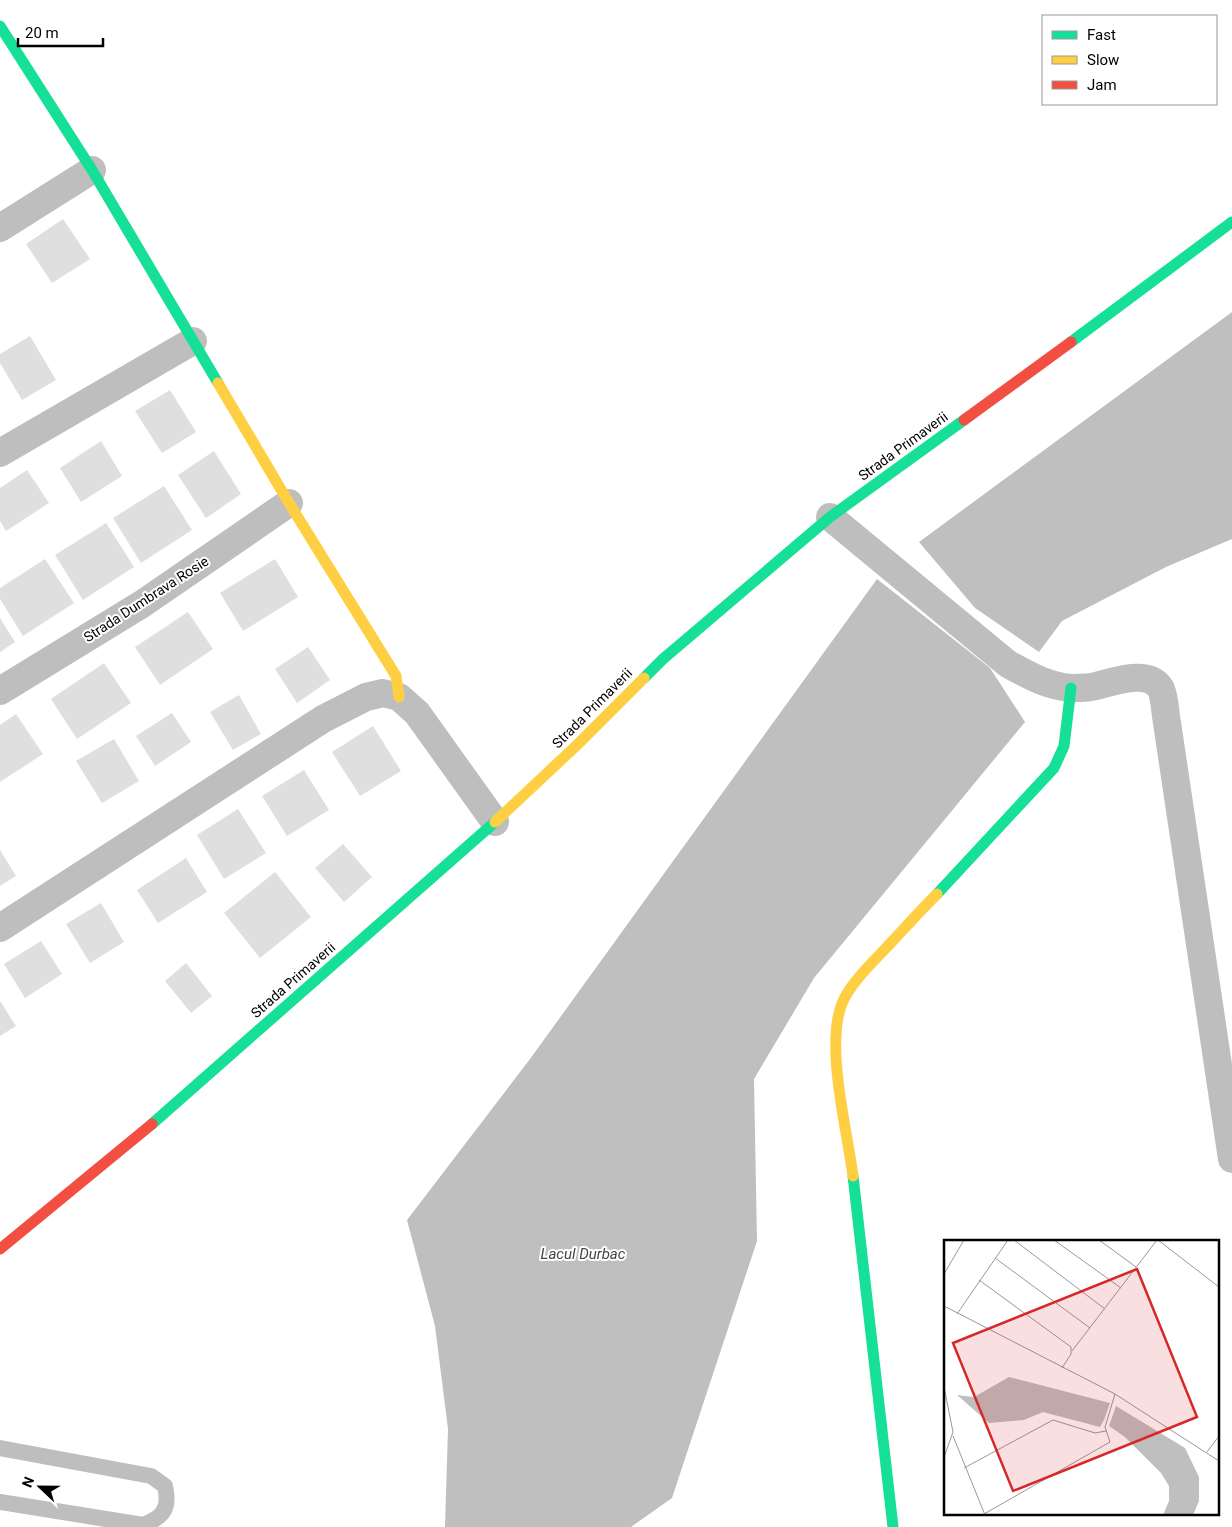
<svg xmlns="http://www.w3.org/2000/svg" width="1232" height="1527" font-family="Roboto,sans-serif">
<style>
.water{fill:#bfbfbf}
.building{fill:#dfdfdf}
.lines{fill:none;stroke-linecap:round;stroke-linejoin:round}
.lane{stroke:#bebebe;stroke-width:16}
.street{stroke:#bebebe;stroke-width:28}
.fast{stroke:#16e098;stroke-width:11}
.slow{stroke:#ffcf43;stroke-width:11}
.jam{stroke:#f24e42;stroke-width:11}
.labels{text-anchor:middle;stroke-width:4;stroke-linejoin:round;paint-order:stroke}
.street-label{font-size:14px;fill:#000;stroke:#fff}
.water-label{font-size:15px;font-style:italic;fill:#444;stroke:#fff}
.inset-road{fill:none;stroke:#999;stroke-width:1}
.view{fill:#d62828;fill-opacity:0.15;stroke:#d62828;stroke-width:2.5}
.inset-edge{fill:none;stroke:#000;stroke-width:2.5}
</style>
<rect width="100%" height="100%" fill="#fff"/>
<path class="water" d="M1232 312V539L1166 567 1062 621 1039 652 975 608 919 542Z
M877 579 990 668 1025 722 814 978 754 1079 757 1241 672 1498 631 1527H445L448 1429 435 1326 407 1220 530 1059Z"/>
<path class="building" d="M63 219 90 259 52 283 26 244Z
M30 336 56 380 22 400 0 363V354Z
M170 390 196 432 162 453 135 411Z
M101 441 122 476 81 502 60 468Z
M214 451 241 494 206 518 178 475Z
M27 470 49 503 6 531 0 521V488Z
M164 486 192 530 141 563 113 518Z
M106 523 134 567 83 600 55 555Z
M45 559 74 603 23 636 0 599V588Z
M275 559 298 597 243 631 220 593Z
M188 612 213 649 160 685 135 647Z
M0 618 15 642 0 652Z
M308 647 330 680 297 703 275 669Z
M104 663 131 703 77 739 51 699Z
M239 695 261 734 233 750 210 712Z
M172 713 191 742 155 766 136 736Z
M16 714 43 754 0 782V725Z
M373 726 401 771 360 796 332 752Z
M114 739 139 781 102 803 76 761Z
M304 770 329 810 287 836 262 796Z
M238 809 266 853 224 879 197 835Z
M343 844 372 877 344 902 315 868Z
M0 850 16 876 0 886Z
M186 858 207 892 158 923 137 890Z
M275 872 311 917 260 958 224 913Z
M101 903 124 942 90 963 66 924Z
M41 941 62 974 25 998 4 964Z
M186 963 212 996 191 1013 165 981Z
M0 1001 16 1026 0 1036Z"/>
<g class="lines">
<path class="lane" d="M0 1448 151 1476 165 1486C170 1508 164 1517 143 1525L0 1502"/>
<path class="street" d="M0 228 92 170
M0 453 193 341
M830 517 1008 664C1028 675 1049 687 1073 688 1080 688 1089 688 1096 686 1113 682 1149 668 1161 689 1164 696 1165 708 1166 716L1232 1159
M0 691 142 604 289 503
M0 928 323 719 366 697 383 693 399 697 417 713 495 822"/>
<path class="fast" d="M0 26 92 170 218 383
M1071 342 1232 222
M644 678 663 659 830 517 964 420
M937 894 1054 768 1064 746 1071 688
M152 1124 495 822
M853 1176 893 1527"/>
<path class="slow" d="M218 383 289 503 396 676 399 697
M495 822 577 745 644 678
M853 1176C847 1129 826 1050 841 1006 848 986 870 965 885 949 902 931 919 912 937 894"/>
<path class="jam" d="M964 420 1071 342
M0 1249 152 1124"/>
</g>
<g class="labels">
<g class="street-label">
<text transform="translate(903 446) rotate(-36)" y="5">Strada Primaverii</text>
<text transform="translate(146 599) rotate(-33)" y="5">Strada Dumbrava Rosie</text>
<text transform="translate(592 708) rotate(-45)" y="5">Strada Primaverii</text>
<text transform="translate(293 980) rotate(-41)" y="5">Strada Primaverii</text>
</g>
<g class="water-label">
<text x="583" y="1259">Lacul Durbac</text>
</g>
</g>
<g transform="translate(944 1240)">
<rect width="275" height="275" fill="#fff"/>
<path d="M65 137 166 163 160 180 156 187 99 172 80 180 45 183 13 155 30 157ZM172 166 241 208 255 237V261L249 275H219L225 261V246L217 233 181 197 165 186Z" fill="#bfbfbf"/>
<path class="inset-road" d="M70 0 161 69M110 0 177 48M155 0 192 27M214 0 275 47M51 18 146 88M0 34 20 0M35 40 127 107V114L118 128M0 66 171 154 275 221M13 74 64 0M128 111 213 0M0 147 9 192 0 217M9 196 41 275M263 212 275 196M20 228 109 180 151 193 162 191M40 274 166 202 161 187 171 154"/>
<path class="view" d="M193 29 253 177 69 251 9 103Z"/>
<rect width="275" height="275" class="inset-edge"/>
</g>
<rect x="1042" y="15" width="175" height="90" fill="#ffffff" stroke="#999999"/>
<rect x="1052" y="31" width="25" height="8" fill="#16e098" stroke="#999999"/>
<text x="1087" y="40" font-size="15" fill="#000000">Fast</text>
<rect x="1052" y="56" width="25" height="8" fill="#ffcf43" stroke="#999999"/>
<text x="1087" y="65" font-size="15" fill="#000000">Slow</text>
<rect x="1052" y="81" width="25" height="8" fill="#f24e42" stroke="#999999"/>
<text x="1087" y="90" font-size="15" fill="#000000">Jam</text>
<g transform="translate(40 1487) rotate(292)" stroke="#ffffff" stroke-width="4" paint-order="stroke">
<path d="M0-4L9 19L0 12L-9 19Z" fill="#000000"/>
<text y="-8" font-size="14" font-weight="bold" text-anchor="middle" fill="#000000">N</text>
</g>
<path d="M18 38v8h85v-8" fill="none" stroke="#000000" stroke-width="2.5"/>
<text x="25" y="38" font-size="15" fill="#000000" stroke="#ffffff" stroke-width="4" paint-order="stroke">20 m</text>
</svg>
